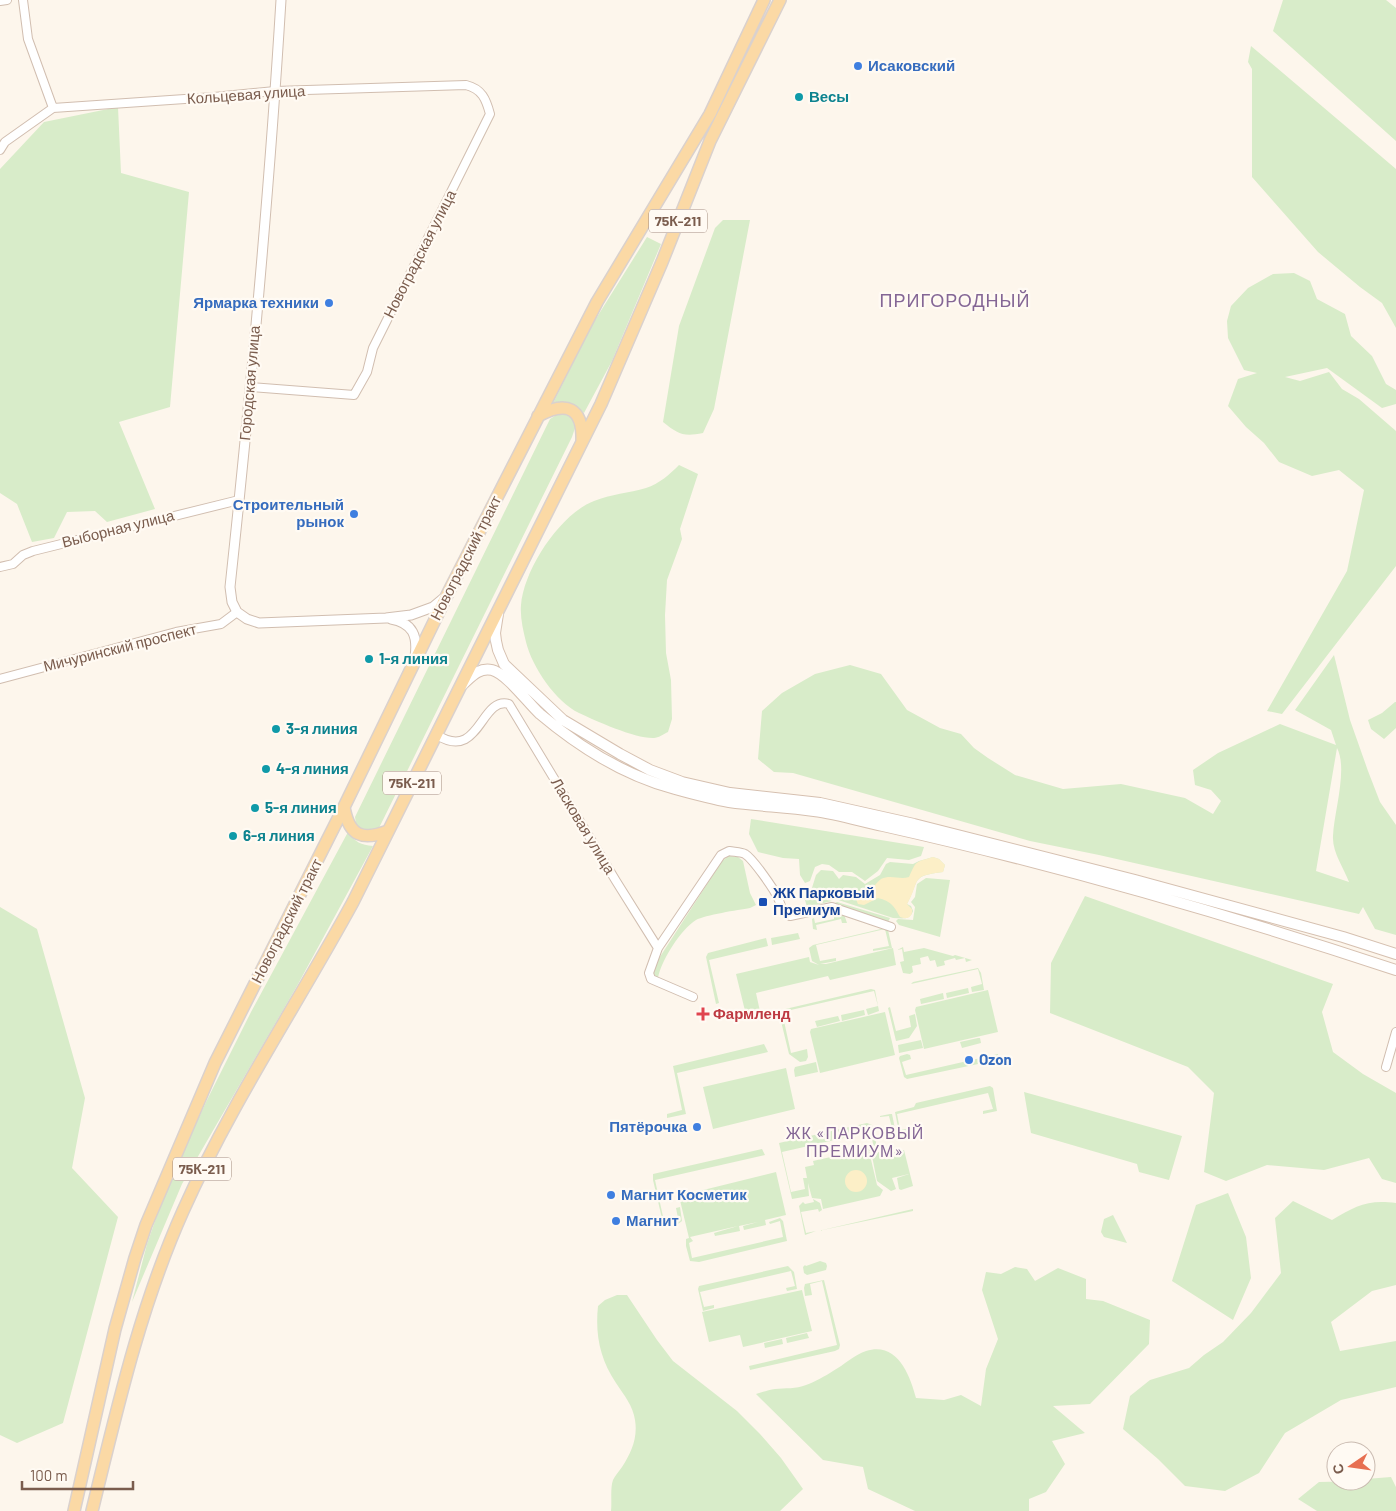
<svg xmlns="http://www.w3.org/2000/svg" width="1396" height="1511" font-family="Barlow,sans-serif">
<style>
.green{fill:#d8ecc9;fill-rule:evenodd}
.sand{fill:#fcefc7}
.lines{fill:none;stroke-linecap:round;stroke-linejoin:round}
.minor-casing{stroke:#d1beb0;stroke-width:10}
.tertiary-casing{stroke:#d1beb0;stroke-width:11}
.secondary-casing{stroke:#d6c0b0;stroke-width:12}
.primary-casing{stroke:#dad1cd;stroke-width:14}
.minor{stroke:#fff;stroke-width:8}
.tertiary{stroke:#fff;stroke-width:9}
.secondary{stroke:#fff;stroke-width:10}
.primary{stroke:#fbd9a5;stroke-width:11}
.shop-dot{fill:#3f7fe0;stroke:#fffaf3;stroke-width:2}
.culture-dot{fill:#0f9aa8;stroke:#fffaf3;stroke-width:2}
.transit-dot{fill:#1a4fb4;stroke:#fffaf3;stroke-width:2}
.health-dot{fill:#e0444e;stroke:#fffaf3;stroke-width:2}
.labels{text-anchor:middle;stroke-width:4.5;stroke-linejoin:round;paint-order:stroke}
.shield{fill:#fffaf3;stroke:#a28b7f;stroke-width:1}
.shield-label{font-size:14px;font-weight:bold;fill:#7a5c4d}
.shop-label{font-size:15px;font-weight:bold;fill:#366cbe;stroke:#fffaf3;text-anchor:start}
.street-label{font-size:15px;fill:#7a5c4d;stroke:#fffaf3}
.culture-label{font-size:15px;font-weight:bold;fill:#0d838f;stroke:#fffaf3;text-anchor:start}
.transit-label{font-size:15px;font-weight:bold;fill:#164399;stroke:#fffaf3;text-anchor:start}
.health-label{font-size:15px;font-weight:bold;fill:#be3a42;stroke:#fffaf3;text-anchor:start}
.neighbourhood-label{font-size:16px;letter-spacing:1px;fill:#846695;stroke:#fffaf3}
.quarter-label{font-size:18px;letter-spacing:1px;fill:#846695;stroke:#fffaf3}
</style>
<rect width="100%" height="100%" fill="#fdf6ec"/>
<path class="green" d="M1283 0H1386L1396 8V141L1273 31Z
M1251 46 1396 169V328L1382 303 1360 287 1318 252 1252 177V69L1248 62Z
M118 107 121 173 189 192 170 407 119 422 155 509 107 522 95 511 67 512 54 538 32 542 17 504 0 493V169L44 122Z
M723 220H750L714 409 703 433C683 437 678 434 663 422L679 326 715 228Z
M647 237 661 244 612 361 584 413C572 403 568 401 553 403L592 325Z
M1294 273 1310 281 1317 299 1345 314 1351 336 1372 356 1386 384 1396 390V404L1382 408 1327 368 1285 377 1300 381 1329 372 1342 389 1359 399 1396 431V566L1282 714 1267 711 1347 571 1364 490 1339 470 1312 476 1279 462 1264 443 1246 427 1228 406 1238 379 1257 373 1244 370 1228 338 1227 321 1231 306 1248 288 1273 274Z
M558 414H564L572 418 575 428 572 437 378 830 361 832 356 824 355 817 550 419Z
M679 465 698 474 680 529 682 539 667 580 665 615 666 653 671 680 672 719 668 732C664 734 658 738 654 738 636 739 596 721 579 713 556 702 532 667 526 642 523 630 520 617 521 605 524 569 560 514 594 501 611 494 629 493 646 488 659 484 670 474 679 465Z
M1334 655 1350 720 1368 771 1380 802 1396 825V935L1375 929 1363 907 1359 914 1099 855 1030 841 793 773 774 772 758 759 762 711 782 693 815 674 850 665 881 674 907 710 940 728 961 734 974 748 988 758 1015 775 1063 789 1121 784 1185 798 1213 814 1221 801 1211 790 1195 785 1193 770 1218 753 1280 724 1336 745 1331 730 1295 710ZM1337 748C1348 769 1334 812 1333 836 1332 852 1344 868 1349 882L1316 871Z
M1395 702H1396V728L1384 739 1371 729 1368 720 1382 713Z
M751 819 924 847 921 856 909 860 887 858 878 871 865 881 852 872H839L829 865 822 864 815 867 810 881 805 883 800 875 799 859 783 858 758 852 749 834Z
M348 832C355 842 361 845 373 846L297 986 182 1184 132 1302 147 1244 168 1184 206 1102 251 1012Z
M729 856 738 857 743 861 750 893 756 905 750 908C738 910 705 915 696 920 681 929 661 961 658 978L654 977V966L722 861Z
M933 857 939 859 945 865 943 872C910 876 920 880 907 904L911 906 913 911C910 921 901 918 893 918L811 891 816 875 821 870 833 871 839 879 843 875 856 877 865 884 880 875 886 864 890 862 913 864 919 861Z
M926 878 950 880 940 937 899 925 896 921 898 919 913 920 915 907 911 902 915 897 917 884Z
M803 893 818 896 832 901 807 907Z
M1085 896 1333 984 1322 1012 1333 1052 1363 1074 1396 1093V1183L1382 1179 1369 1158 1324 1170 1267 1165 1226 1181 1204 1172 1214 1093 1188 1067 1050 1013 1051 963Z
M837 902 890 918 888 922 833 904Z
M0 907 37 929 85 1098 72 1168 118 1217 63 1423 17 1443 0 1435Z
M834 912 844 914 847 923H842L841 919 816 925 817 930 813 929 812 919 814 918 815 923 834 919Z
M885 928 888 930 892 948 873 951V949L889 946 885 929 816 945 820 961 836 958V961L820 964H826L893 948 896 965 830 980 828 976 756 993 761 1016 747 1019 736 974 809 957 810 962 819 965 812 961 809 948 813 945Z
M798 933 800 939 772 945 771 938Z
M766 938 768 946 709 960 719 1003 716 1004 706 957 708 953Z
M903 947 904 952 924 948 953 956 955 955 972 960 966 962 965 958 956 960 955 958 944 961 945 965 937 967 935 960 930 961 928 956 920 958 921 964 912 966 913 972 910 974 903 973 900 962 904 961 902 949 897 950Z
M978 968 981 973 984 990 972 992 971 987 982 984 978 969 911 984 913 982Z
M968 988 969 993 947 998 946 993Z
M871 989 875 990 879 1011 868 1015 866 1009 878 1006 874 991 782 1012 791 1053 807 1049 808 1057 806 1061 800 1062 789 1054 779 1013 781 1010Z
M988 990 998 1032 924 1049 915 1010 916 1007Z
M943 993 944 999 921 1004 920 999Z
M890 1007 896 1031 911 1027 909 1016 915 1014 917 1026 909 1038 896 1041 888 1008Z
M864 1010 865 1015 842 1021 841 1015Z
M885 1012 895 1055 820 1073 810 1032 811 1029Z
M838 1016 840 1021 817 1027 815 1021Z
M978 1038H980L981 1043 962 1048 960 1042Z
M921 1040 923 1048 899 1053 898 1045Z
M764 1044 768 1052 677 1073 686 1114 667 1118V1114L682 1110 673 1066Z
M907 1054 910 1055 911 1059 902 1062 906 1075 998 1054V1057L997 1060 907 1079 904 1077 899 1058 900 1056Z
M816 1062 818 1072 795 1077 794 1070 795 1067Z
M786 1068 795 1109 713 1129 703 1087Z
M990 1086 993 1088 997 1111 983 1114V1111L993 1109 988 1093 897 1114 900 1130 911 1128 910 1131 899 1132 895 1112 914 1107 916 1103Z
M1024 1092 1182 1136 1169 1180 1139 1172 1137 1164 1031 1133Z
M890 1114H892L896 1134 886 1137 884 1135 893 1132 889 1116 880 1117V1116Z
M867 1123 872 1125 877 1147V1149L869 1151 877 1185 883 1190 880 1196 823 1209 821 1199 812 1198 808 1183 809 1196 792 1199 779 1143ZM870 1132 874 1147 863 1150 864 1153 837 1159 835 1156 813 1161 814 1165 805 1167 807 1178H803L805 1189 791 1192 782 1152Z
M762 1149 765 1155 655 1180 664 1221 678 1218 676 1208 680 1207 682 1221 678 1224 664 1227 653 1180V1174Z
M904 1150 913 1186 901 1190 899 1189 897 1178 909 1174 892 1178 896 1189 891 1191 877 1181 872 1156 873 1154 879 1152 881 1158 891 1156V1153Z
M776 1172 786 1215 765 1220 766 1225 744 1230 743 1226 758 1222 739 1226 740 1231 715 1236 714 1233 738 1226 690 1237 693 1241 689 1243 692 1258 783 1237 780 1221 770 1224 769 1222 780 1218 783 1221 787 1241 699 1262 690 1261 686 1246V1239L689 1238 679 1196Z
M1228 1193 1246 1237 1251 1278 1233 1320 1172 1281 1196 1205Z
M813 1199 820 1203 822 1210 819 1212 818 1209 801 1212 806 1233 816 1231 805 1235 799 1206 803 1202 805 1204 814 1202Z
M1293 1201 1332 1220C1355 1206 1368 1199 1396 1203V1285L1372 1291 1331 1322 1340 1351 1396 1341V1387L1341 1400 1285 1433 1259 1473 1225 1491 1185 1486 1158 1459 1123 1429 1130 1396 1150 1380 1189 1368 1204 1355 1223 1342 1251 1313 1281 1273 1275 1218Z
M913 1209V1211L818 1231Z
M1113 1215 1127 1243 1104 1237 1101 1232 1104 1219Z
M820 1261 826 1263 827 1266 826 1270 807 1275 804 1273 803 1267 805 1265 806 1266Z
M788 1266 794 1272 797 1289 787 1291 786 1288 795 1286 791 1271 700 1292 704 1307 714 1305V1308L703 1311 698 1289 699 1286Z
M1015 1267 1027 1269 1035 1281 1058 1268 1086 1279V1299L1103 1301 1150 1320 1149 1344 1090 1404 1053 1406 1085 1433 1052 1441 1065 1464 1046 1492 1029 1499V1511H915L868 1489 863 1467 823 1460 756 1394C762 1392 769 1390 775 1389 785 1388 796 1389 806 1385 815 1382 825 1376 833 1371 844 1365 854 1355 866 1351 897 1341 910 1375 916 1398L944 1400 961 1395 981 1406 986 1369 998 1339 982 1290 986 1272 1001 1274Z
M824 1280 840 1345 839 1349 835 1351 750 1370 749 1366 837 1345 822 1281 810 1284 812 1295 805 1296 804 1288 805 1284Z
M802 1290 812 1331 743 1347 740 1335 709 1342 702 1312Z
M617 1295H627L657 1340 673 1361 737 1411 760 1434 781 1458 803 1489 780 1511H611C612 1502 610 1488 613 1480 615 1476 619 1471 622 1467 631 1453 638 1438 635 1420 633 1406 624 1395 616 1383 600 1359 595 1335 598 1306L605 1300Z
M807 1333 809 1338 787 1343 786 1338Z
M782 1339 783 1344 765 1348 764 1343Z
M1391 1477 1396 1487V1511H1317L1298 1499 1319 1482 1366 1481V1479Z"/>
<path class="sand" d="M933 857 939 859 945 865 943 872C909 876 921 880 907 904L912 909C913 917 907 920 900 917 894 906 891 901 878 898L864 905 858 904 855 897 856 894 861 891 870 890C874 887 877 882 881 879 891 874 899 880 909 877 917 860 914 863 933 857Z
M845 1181a11 11 0 1 1 22 0a11 11 0 1 1-22 0Z"/>
<g class="lines">
<defs>
<path id="minor" d="M23 0 28 39 53 108
M0 1 7 0
M0 150 5 142 53 108 214 97 275 91 466 85C482 89 486 99 490 114L373 348 367 372 354 395 250 387
M0 567 13 564 23 555 33 551 239 500
M0 679 176 632 221 624 237 612
M437 735C480 762 480 696 509 704L616 881 658 948
M693 997 651 979 649 973 658 948 721 855 729 851C734 852 741 852 745 854 753 859 774 889 778 898 782 906 780 911 790 916L832 907 891 927
M1386 1067 1396 1032"/>
<path id="tertiary" d="M281 0C269 196 251 391 230 587L232 602 237 612 247 619 259 623 386 618 411 615 433 607 445 597
M391 619C413 623 418 636 415 657"/>
<path id="secondary" d="M498 614 495 633 496 641 498 650 504 664 563 720 620 754 650 770 682 782 730 793 820 803 914 824 1135 880 1343 937 1396 954
M462 685C471 677 479 667 492 670 507 674 528 703 540 714 579 747 626 776 675 789 693 794 711 799 729 802 757 806 786 807 814 811 837 814 860 821 883 826 1057 865 1227 914 1396 970"/>
<path id="primary" d="M538 416C567 400 583 408 582 441
M344 807C349 836 362 841 388 831
M74 1511 115 1329 135 1258 146 1225 215 1063 344 807 449 591 597 302 710 114 764 0
M92 1511C117 1409 140 1307 183 1211 231 1103 297 1005 353 902L601 404 662 262 710 141 780 0"/>
</defs>
<use href="#minor" class="minor-casing"/>
<use href="#tertiary" class="tertiary-casing"/>
<use href="#secondary" class="secondary-casing"/>
<use href="#primary" class="primary-casing"/>
<use href="#minor" class="minor"/>
<use href="#tertiary" class="tertiary"/>
<use href="#secondary" class="secondary"/>
<use href="#primary" class="primary"/>
</g>
<g class="shop-dot">
<circle cx="858" cy="66" r="5"/>
<circle cx="329" cy="303" r="5"/>
<circle cx="354" cy="514" r="5"/>
<circle cx="969" cy="1060" r="5"/>
<circle cx="697" cy="1127" r="5"/>
<circle cx="611" cy="1195" r="5"/>
<circle cx="616" cy="1221" r="5"/>
</g>
<g class="culture-dot">
<circle cx="799" cy="97" r="5"/>
<circle cx="369" cy="659" r="5"/>
<circle cx="276" cy="729" r="5"/>
<circle cx="266" cy="769" r="5"/>
<circle cx="255" cy="808" r="5"/>
<circle cx="233" cy="836" r="5"/>
</g>
<rect class="transit-dot" x="758" y="897" width="10" height="10" rx="2.5"/>
<path class="health-dot" d="M700.5 1006.5h5v5h5v5h-5v5h-5v-5h-5v-5h5z"/>
<g class="labels">
<g class="shield">
<rect x="649" y="209.5" width="58" height="23" rx="4"/>
<rect x="383" y="771.5" width="58" height="23" rx="4"/>
<rect x="173" y="1157.5" width="58" height="23" rx="4"/>
</g>
<g class="shield-label">
<text x="678" y="226">75К-211</text>
<text x="412" y="788">75К-211</text>
<text x="202" y="1174">75К-211</text>
</g>
<g class="shop-label">
<text x="868" y="71">Исаковский</text>
<text x="319" y="308" text-anchor="end">Ярмарка техники</text>
<text x="344" y="510" text-anchor="end">Строительный<tspan x="344" dy="17">рынок</tspan></text>
<text x="979" y="1065">Ozon</text>
<text x="687" y="1132" text-anchor="end">Пятёрочка</text>
<text x="621" y="1200">Магнит Косметик</text>
<text x="626" y="1226">Магнит</text>
</g>
<g class="street-label">
<text transform="translate(246 95) rotate(-4)" y="5">Кольцевая улица</text>
<text transform="translate(420 254) rotate(-63)" y="5">Новоградская улица</text>
<text transform="translate(250 383) rotate(-85)" y="5">Городская улица</text>
<text transform="translate(118 529) rotate(-14)" y="5">Выборная улица</text>
<text transform="translate(466 558) rotate(-63)" y="5">Новоградский тракт</text>
<text transform="translate(120 648) rotate(-14)" y="5">Мичуринский проспект</text>
<text transform="translate(583 826) rotate(59)" y="5">Ласковая улица</text>
<text transform="translate(287 921) rotate(-63)" y="5">Новоградский тракт</text>
</g>
<g class="culture-label">
<text x="809" y="102">Весы</text>
<text x="379" y="664">1-я линия</text>
<text x="286" y="734">3-я линия</text>
<text x="276" y="774">4-я линия</text>
<text x="265" y="813">5-я линия</text>
<text x="243" y="841">6-я линия</text>
</g>
<g class="transit-label">
<text x="773" y="898">ЖК Парковый<tspan x="773" dy="17">Премиум</tspan></text>
</g>
<g class="health-label">
<text x="713" y="1019">Фармленд</text>
</g>
<g class="neighbourhood-label">
<text x="855" y="1139">ЖК «ПАРКОВЫЙ<tspan x="855" dy="18">ПРЕМИУМ»</tspan></text>
</g>
<g class="quarter-label">
<text x="955" y="307">ПРИГОРОДНЫЙ</text>
</g>
</g>
<g transform="translate(1351 1466) rotate(257)"><circle r="24" fill="#fffaf3" stroke="#cabbb1"/>
<path d="M0-4L9 19L0 12L-9 19Z" fill="#e76f51"/>
<text y="-8" font-size="14" font-weight="bold" text-anchor="middle" fill="#7a5c4d">С</text>
</g>
<path d="M22 1481v8h111v-8" fill="none" stroke="#7a5c4d" stroke-width="2.5"/>
<text x="30" y="1481" font-size="15" fill="#7a5c4d" stroke="#fffaf3" stroke-width="4" paint-order="stroke">100 m</text>
</svg>
